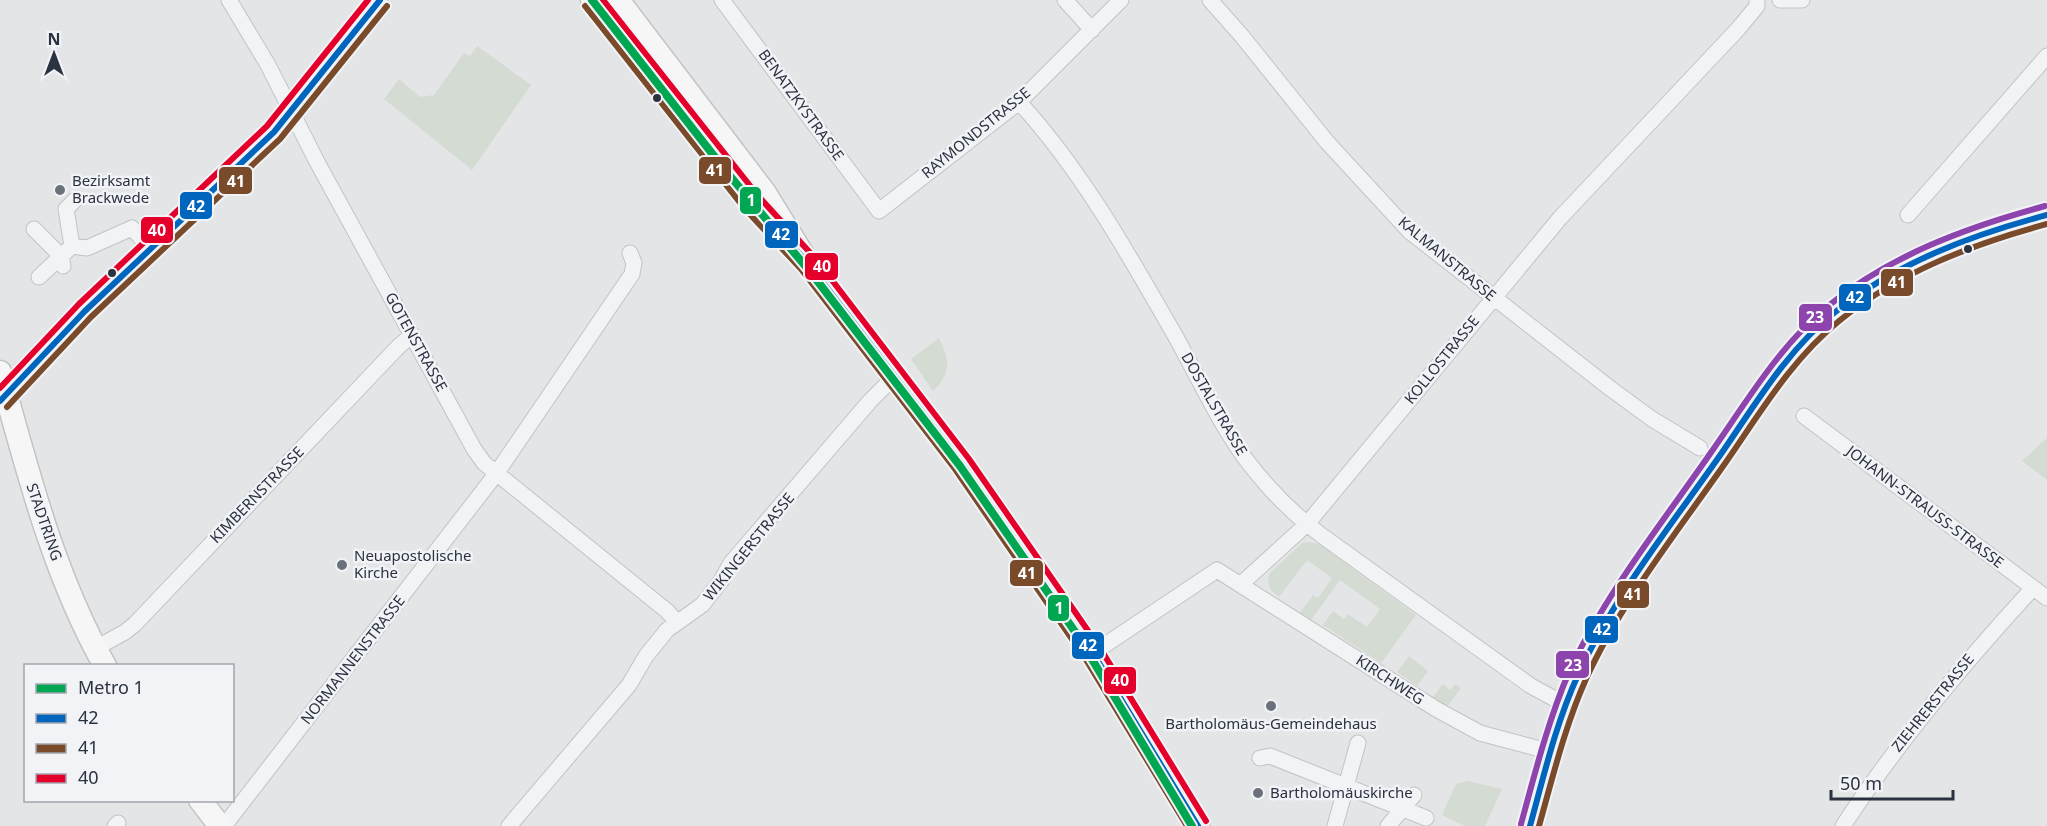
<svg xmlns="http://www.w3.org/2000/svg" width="2047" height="826" font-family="'Noto Sans',sans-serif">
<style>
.green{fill:#d4dbd3}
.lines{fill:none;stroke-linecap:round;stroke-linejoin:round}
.street-casing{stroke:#c1c3c5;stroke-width:17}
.secondary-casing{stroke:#c1c3c5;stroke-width:25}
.street{stroke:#f2f3f5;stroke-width:15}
.secondary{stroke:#f6f6f7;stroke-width:22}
.bus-1-casing{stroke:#f1f3f7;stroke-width:10}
.bus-2-casing{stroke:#f1f3f7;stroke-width:10}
.bus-3-casing{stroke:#f1f3f7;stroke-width:10}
.bus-4-casing{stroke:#f1f3f7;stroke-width:10}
.bus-1{stroke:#0065bd;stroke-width:6}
.bus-2{stroke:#7a4b2a;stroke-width:6}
.bus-3{stroke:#e4002b;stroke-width:6}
.bus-4{stroke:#8e44ad;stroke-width:6}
.metro-1-casing{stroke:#f1f3f7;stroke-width:12}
.metro-1{stroke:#00a651;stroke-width:8}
.bus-dot{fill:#2b3240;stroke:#f1f3f7;stroke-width:2}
.poi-dot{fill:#6b717a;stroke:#f1f3f7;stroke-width:2}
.labels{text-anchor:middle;stroke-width:5;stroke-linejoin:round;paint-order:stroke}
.street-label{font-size:15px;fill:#2b3240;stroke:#f1f3f7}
.poi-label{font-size:15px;fill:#2b3240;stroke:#f1f3f7;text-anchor:start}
.line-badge{stroke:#f1f3f7;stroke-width:2}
.badge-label{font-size:16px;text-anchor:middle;font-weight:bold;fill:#fff}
</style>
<rect width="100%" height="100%" fill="#e3e5e7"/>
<path class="green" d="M477 46 531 85 472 170 384 99 399 79 420 97 434 95 464 53 470 56Z
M939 338C950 361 952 372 933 391L911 359Z
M2047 438V480L2022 461Z
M1309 542 1319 544 1416 615 1381 663 1323 625 1333 611 1344 619 1348 614 1367 627 1380 609 1340 580 1311 620 1300 613 1313 595 1318 598 1332 578 1307 560 1279 597C1270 590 1267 586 1269 574L1302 543Z
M1409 656 1428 671 1417 686 1397 672Z
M1443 684 1450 690 1455 684 1461 688 1447 707 1433 697Z
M1468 781 1502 789 1485 826H1465L1442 815 1456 784Z"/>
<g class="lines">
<defs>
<path id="street" d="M229 0 268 65 316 160 474 449 484 463 667 611 677 622
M722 0 879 211 1019 102 1121 0
M1065 0 1092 30
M1210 0 1241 35 1327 142 1409 231 1611 389 1652 419 1700 448
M1780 0H1802
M1019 102C1083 172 1130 257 1177 339 1194 370 1209 401 1227 431 1250 470 1285 508 1321 535L1531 686 1566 705
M1908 215 2047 56
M34 229 61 256 63 266
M72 246 87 248 132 228 150 248
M39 277 72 246 66 209 76 199
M2 399 85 311 274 132 380 0
M1804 416 2047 598
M1241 584 1307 524 1560 218 1738 29 1757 6V1
M96 648 125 632 135 624 398 347 412 335
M1093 653 1217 570 1436 709 1480 733 1551 752
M1260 758 1270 756 1426 818
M115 826 118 823
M224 826 496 474 632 274 634 263 630 253
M509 826 629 685 646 656 667 630 702 605 721 581 731 563 870 401 895 376
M1335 826 1358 743
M1388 826 1414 795
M1843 826C1898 741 1964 663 2033 588"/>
<path id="secondary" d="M592 0 725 170 752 203 775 228
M618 0 765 193 808 263 962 464 990 503 1093 653 1198 826
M0 372C28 472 53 574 105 666
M200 800 220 826
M1530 826C1544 775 1556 723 1578 675 1599 629 1628 588 1656 547 1681 511 1706 475 1731 439 1762 396 1792 346 1834 313 1895 264 1972 233 2047 215"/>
</defs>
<use href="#street" class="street-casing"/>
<use href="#secondary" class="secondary-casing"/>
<use href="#street" class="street"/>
<use href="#secondary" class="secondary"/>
<defs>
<path id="bus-1" d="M592 0 752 203 808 263 962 464 1093 653 1198 826
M0 401 85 311 274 132 380 0
M1530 826C1544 775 1556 723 1578 675 1614 596 1672 524 1721 454 1755 405 1787 350 1834 313 1896 263 1971 235 2047 215"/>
<path id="bus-2" d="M585 6 745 209 801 269 955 469 1085 658 1187 826
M7 407 91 317 280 139 387 6
M1539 826C1553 776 1565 726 1586 679 1621 602 1678 531 1726 462 1760 413 1792 359 1839 321 1899 272 1973 244 2047 224"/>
<path id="bus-3" d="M603 0 759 197 815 258 969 459 1100 648 1206 821
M0 388 79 304 267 126 368 0"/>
<path id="bus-4" d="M1521 824C1535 773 1548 721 1569 672 1605 594 1663 522 1712 451 1747 401 1780 345 1828 306 1891 255 1967 227 2045 206"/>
</defs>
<use href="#bus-1" class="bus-1-casing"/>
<use href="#bus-2" class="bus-2-casing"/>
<use href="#bus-3" class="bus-3-casing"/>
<use href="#bus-4" class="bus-4-casing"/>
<use href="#bus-1" class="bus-1"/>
<use href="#bus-2" class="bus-2"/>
<use href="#bus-3" class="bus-3"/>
<use href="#bus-4" class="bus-4"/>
<defs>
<path id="metro-1" d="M592 0 725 170 812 274 960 466 1078 636 1192 826"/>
</defs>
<use href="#metro-1" class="metro-1-casing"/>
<use href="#metro-1" class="metro-1"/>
</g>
<g class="bus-dot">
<circle cx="657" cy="98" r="5"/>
<circle cx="1968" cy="249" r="5"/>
<circle cx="112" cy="273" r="5"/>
</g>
<g class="poi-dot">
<circle cx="60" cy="190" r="6"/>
<circle cx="342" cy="565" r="6"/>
<circle cx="1271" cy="706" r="6"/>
<circle cx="1258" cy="793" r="6"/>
</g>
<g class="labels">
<g class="street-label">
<text transform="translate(801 105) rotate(54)" y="5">BENATZKYSTRASSE</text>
<text transform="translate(976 133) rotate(-39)" y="5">RAYMONDSTRASSE</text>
<text transform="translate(1447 259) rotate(40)" y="5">KALMANSTRASSE</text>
<text transform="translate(416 342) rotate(61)" y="5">GOTENSTRASSE</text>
<text transform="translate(1442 360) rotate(-51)" y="5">KOLLOSTRASSE</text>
<text transform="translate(1214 404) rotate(60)" y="5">DOSTALSTRASSE</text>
<text transform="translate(257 495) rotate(-46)" y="5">KIMBERNSTRASSE</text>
<text transform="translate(1925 507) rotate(37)" y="5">JOHANN-STRAUSS-STRASSE</text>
<text transform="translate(44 522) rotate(71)" y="5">STADTRING</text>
<text transform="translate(749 547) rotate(-51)" y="5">WIKINGERSTRASSE</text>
<text transform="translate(353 660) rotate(-52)" y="5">NORMANNENSTRASSE</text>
<text transform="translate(1390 680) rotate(33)" y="5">KIRCHWEG</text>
<text transform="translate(1933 703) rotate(-51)" y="5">ZIEHRERSTRASSE</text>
</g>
<g class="poi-label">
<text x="72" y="186">Bezirksamt<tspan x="72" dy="17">Brackwede</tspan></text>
<text x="354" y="561">Neuapostolische<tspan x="354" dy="17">Kirche</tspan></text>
<text x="1271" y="729" text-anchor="middle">Bartholomäus-Gemeindehaus</text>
<text x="1270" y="798">Bartholomäuskirche</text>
</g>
</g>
<g class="line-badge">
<rect x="698" y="156" width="34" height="29" rx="6" fill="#7a4b2a"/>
<rect x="218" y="166" width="35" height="29" rx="6" fill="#7a4b2a"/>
<rect x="739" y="186" width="23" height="29" rx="6" fill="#00a651"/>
<rect x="179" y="191" width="34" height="29" rx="6" fill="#0065bd"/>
<rect x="140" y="216" width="34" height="28" rx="6" fill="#e4002b"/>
<rect x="764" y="220" width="35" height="29" rx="6" fill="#0065bd"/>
<rect x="804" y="252" width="35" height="29" rx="6" fill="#e4002b"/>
<rect x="1880" y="268" width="34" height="29" rx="6" fill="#7a4b2a"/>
<rect x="1838" y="283" width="34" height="29" rx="6" fill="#0065bd"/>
<rect x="1798" y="303" width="35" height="29" rx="6" fill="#8e44ad"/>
<rect x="1009" y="559" width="35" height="28" rx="6" fill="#7a4b2a"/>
<rect x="1616" y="580" width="34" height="29" rx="6" fill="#7a4b2a"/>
<rect x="1047" y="594" width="23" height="28" rx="6" fill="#00a651"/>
<rect x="1584" y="615" width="35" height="29" rx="6" fill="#0065bd"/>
<rect x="1071" y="631" width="34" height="29" rx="6" fill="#0065bd"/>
<rect x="1555" y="650" width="35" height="29" rx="6" fill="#8e44ad"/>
<rect x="1103" y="666" width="34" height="29" rx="6" fill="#e4002b"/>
</g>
<g class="badge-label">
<text x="715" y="176">41</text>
<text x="236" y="187">41</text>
<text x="751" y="206">1</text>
<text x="196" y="212">42</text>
<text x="157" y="236">40</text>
<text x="781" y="240">42</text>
<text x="822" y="272">40</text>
<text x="1897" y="288">41</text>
<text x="1855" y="303">42</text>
<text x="1815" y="323">23</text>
<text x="1027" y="579">41</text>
<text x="1633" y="600">41</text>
<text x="1059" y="614">1</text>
<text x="1602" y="635">42</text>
<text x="1088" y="651">42</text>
<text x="1573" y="671">23</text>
<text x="1120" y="686">40</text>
</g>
<rect x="24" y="664" width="210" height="138" fill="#f1f3f7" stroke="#a2a6ae" stroke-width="1.5"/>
<rect x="36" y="684" width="30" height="9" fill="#00a651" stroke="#a2a6ae" stroke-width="1.5"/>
<text x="78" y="694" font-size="18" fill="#2b3240">Metro 1</text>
<rect x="36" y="714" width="30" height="9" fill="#0065bd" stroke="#a2a6ae" stroke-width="1.5"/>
<text x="78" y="724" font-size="18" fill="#2b3240">42</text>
<rect x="36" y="744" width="30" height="9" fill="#7a4b2a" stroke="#a2a6ae" stroke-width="1.5"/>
<text x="78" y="754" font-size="18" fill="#2b3240">41</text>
<rect x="36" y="774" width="30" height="9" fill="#e4002b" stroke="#a2a6ae" stroke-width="1.5"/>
<text x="78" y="784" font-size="18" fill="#2b3240">40</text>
<g transform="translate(54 54)" stroke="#f1f3f7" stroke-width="4.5" paint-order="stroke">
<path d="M0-4.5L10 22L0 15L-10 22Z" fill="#2b3240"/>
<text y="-9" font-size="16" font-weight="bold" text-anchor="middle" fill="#2b3240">N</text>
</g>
<path d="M1831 790v9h122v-9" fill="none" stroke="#2b3240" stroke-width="3"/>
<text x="1840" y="790" font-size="18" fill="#2b3240" stroke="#f1f3f7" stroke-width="4.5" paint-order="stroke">50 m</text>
</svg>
